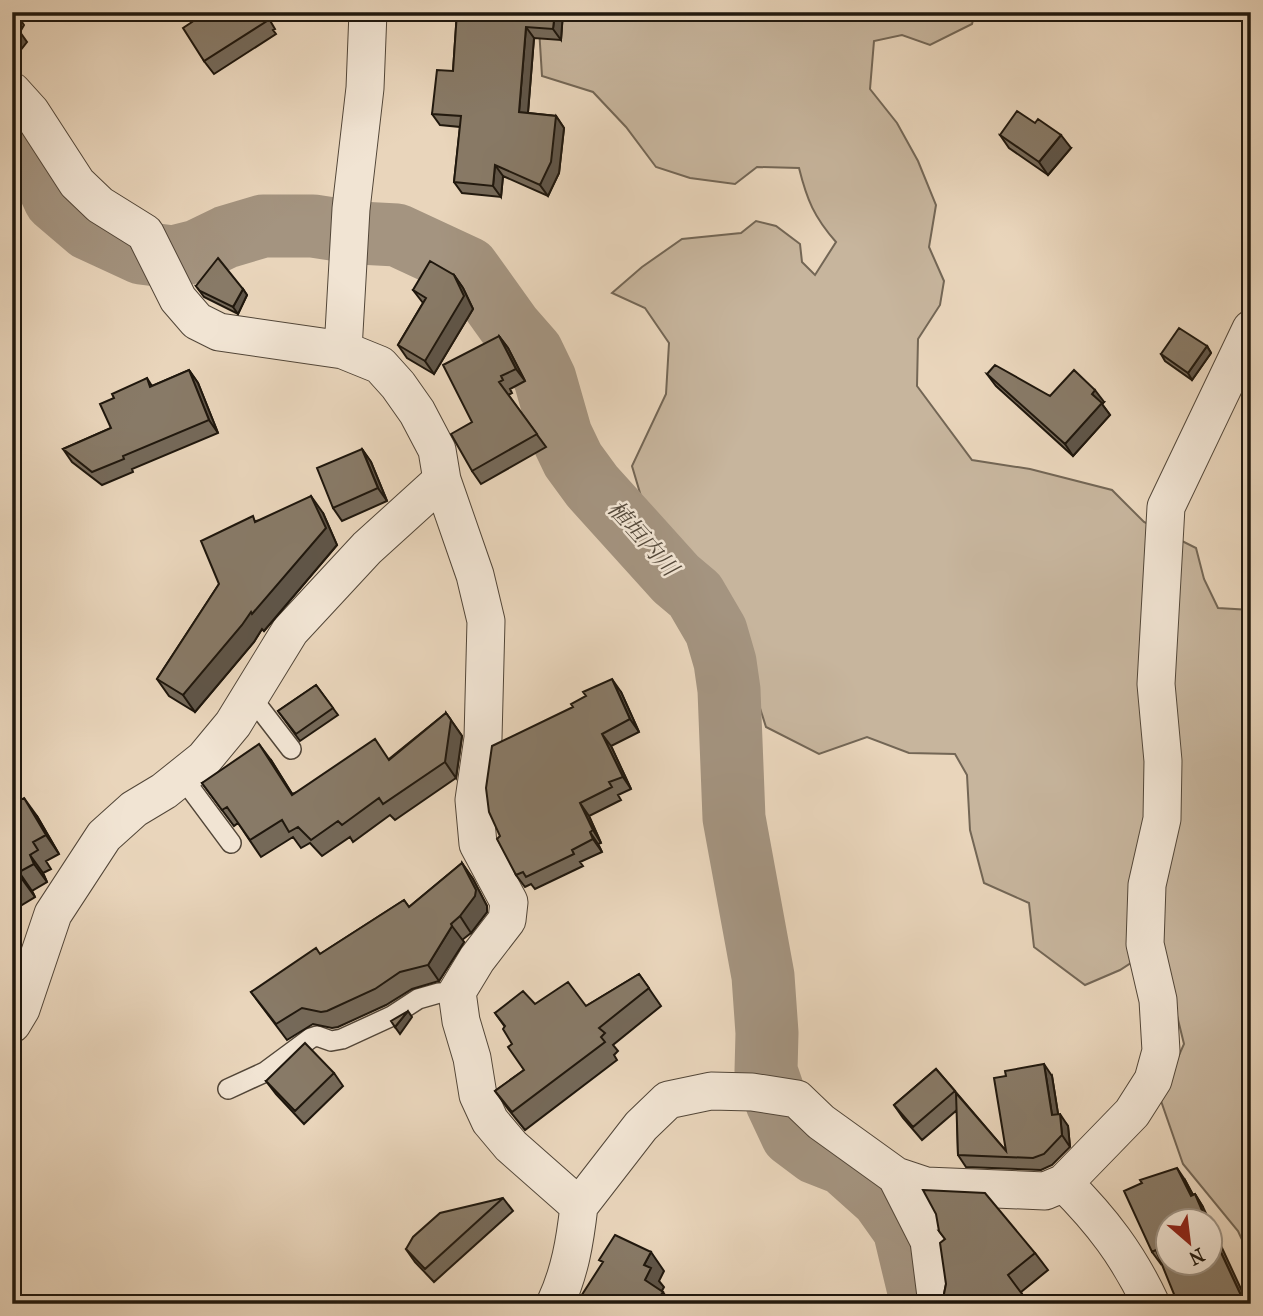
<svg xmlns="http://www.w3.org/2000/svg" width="1263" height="1316" font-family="'IM FELL French Canon','Noto Serif JP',serif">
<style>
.green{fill:#c7b59d;stroke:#736655;stroke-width:2}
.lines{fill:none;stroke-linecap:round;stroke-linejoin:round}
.river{stroke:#a49480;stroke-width:63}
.lane-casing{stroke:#524638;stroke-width:22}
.street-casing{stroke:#524638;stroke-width:39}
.lane{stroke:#f1e4d3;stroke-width:19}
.street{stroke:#f1e4d3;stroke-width:37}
.wall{fill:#756959;stroke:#1f170d;stroke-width:2}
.shaded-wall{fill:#5f5548;stroke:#1f170d;stroke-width:2}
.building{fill:#887a67;stroke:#1f170d;stroke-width:2}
.labels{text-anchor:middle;stroke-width:5;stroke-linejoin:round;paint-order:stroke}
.water-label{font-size:23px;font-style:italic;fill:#54493b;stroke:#f1e4d3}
</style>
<rect width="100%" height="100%" fill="#e9d5bb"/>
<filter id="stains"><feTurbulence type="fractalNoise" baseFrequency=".00286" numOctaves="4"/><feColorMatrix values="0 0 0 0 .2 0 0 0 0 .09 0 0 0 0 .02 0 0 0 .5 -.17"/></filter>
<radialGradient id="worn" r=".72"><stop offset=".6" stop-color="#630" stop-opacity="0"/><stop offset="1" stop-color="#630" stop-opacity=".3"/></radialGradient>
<path class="green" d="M538 12H975L972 24 930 45 902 35 874 41 870 89 897 123 918 161 936 205 929 247 944 281 940 305 918 339 917 386 972 460 1030 469 1112 490 1144 522 1196 548 1204 579 1218 608 1251 610V1259L1238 1231 1183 1164 1160 1098 1184 1044 1166 971 1157 946 1120 970 1085 985 1034 947 1029 903 984 883 970 830 967 775 955 754 909 753 867 737 819 754 766 727 746 664 744 623 726 592 643 503 632 466 666 394 669 343 645 308 612 293 642 267 682 239 741 233 756 221 776 226 800 244 802 262 815 275 836 242C814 217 807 200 799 168L757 167 735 184 690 178 656 167 626 127 593 92 542 76Z"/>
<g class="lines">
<path class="river" d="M12 121 36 159 55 200 89 229 141 253 173 257 197 251 226 237 263 226H313L359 233 397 235 468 268 511 328 532 352 545 379 561 435 573 460 592 486 676 579 695 595 716 631 725 662 729 690 734 818 763 976 767 1033 766 1071 777 1103 792 1135 816 1153 844 1164 882 1198 904 1229 922 1304"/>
<defs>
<path id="lane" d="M251 697 291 749
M182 777 231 843
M228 1089 265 1072 311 1038 317 1036 331 1041 342 1039 392 1016 418 999 439 993 457 992"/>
<path id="street" d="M12 91 31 112 77 183 100 205 145 233 178 299 197 321 219 332 343 350 380 365 398 385 417 412 437 450 442 480 475 575 486 621 483 738 474 800 478 844 509 902 507 920 477 959 457 992 461 1021 472 1058 478 1095 490 1121 511 1146 579 1206C575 1241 570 1272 555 1304
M343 350 351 209 365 88 368 12
M12 1024 21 1009 53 914 104 836 134 809 164 791 204 759 233 724 290 631 367 548 442 480
M896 1176 929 1241 937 1304
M579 1206 641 1126 668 1100 711 1091 752 1092 797 1099 821 1122 896 1176 926 1186 1045 1191 1064 1183
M1151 1304C1128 1255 1102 1221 1064 1183L1132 1113 1153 1080 1161 1051 1158 1000 1145 944 1147 885 1162 819 1163 761 1156 684 1166 507 1251 329"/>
</defs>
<use href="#lane" class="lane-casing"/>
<use href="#street" class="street-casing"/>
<use href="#lane" class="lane"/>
<use href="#street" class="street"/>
</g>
<path class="wall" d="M188 12H265L275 29 273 30 276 34 214 74 204 61Z
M457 12H563L561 40 534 38 528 113 556 116 564 128 559 173 548 196 503 176 501 197 462 193 454 182 460 127 440 125 432 114 453 71Z
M1000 135 1071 148 1048 175 1009 148Z
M454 275 463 288 473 309 434 374 407 358 398 345 423 303 413 290Z
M196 286 243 289 247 295 238 314 204 297Z
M499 336 508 348 525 381 510 389 512 393 508 395 546 447 481 484 472 471V422Z
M1207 346 1211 353 1192 380 1165 361 1161 354Z
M189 370 198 383 218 433 132 469 133 472 102 485 72 462 63 449 111 428 114 398 147 378 152 386Z
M987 374 1050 396 1104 402 1102 404 1110 415 1073 456 996 386Z
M362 449 371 462 387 501 342 521 333 508Z
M323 513 337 545 264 631 262 629 254 642 195 712 169 696 157 679 219 584 256 521Z
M316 685 338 715 300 741 278 711Z
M621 692 639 732 611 746 631 789 618 795 621 800 589 816 601 843 598 844 602 852 580 862 583 866 535 889 531 884 525 887 516 875 500 836 573 707Z
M446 713 462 736 456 778 395 820 390 815 353 842 350 837 322 856 310 843 301 848 293 837 261 857 238 823 234 826 202 783 271 760 292 794 389 759Z
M12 805 37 816 59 854 46 861 51 869 43 873 47 882 32 891 35 897 12 911Z
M462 863 473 879 487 906V912L471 933 462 940 464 942 439 981 412 989 386 1005 338 1027 332 1028 313 1024 287 1040 251 992 320 954 404 900 409 907Z
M639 974 661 1006 613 1045 618 1051 614 1055 617 1060 525 1130 508 1109 495 1091 524 1070 505 1027 495 1013 535 1004 586 1006Z
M936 1069 1006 1151 1052 1076 1058 1114 1068 1126 1070 1147 1052 1165 1041 1170 966 1167 958 1155 957 1110 922 1140 903 1118 894 1105Z
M334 1073 343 1086 304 1124 276 1094 266 1081Z
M1185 1180 1193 1195 1195 1194 1203 1207 1161 1264 1152 1252Z
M503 1198 513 1211 434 1282 415 1262 406 1249Z
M939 1231 1035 1253 1048 1270 1021 1292 938 1303 944 1294 946 1284 945 1239Z"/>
<path class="shaded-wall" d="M15 12 24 25 20 32 27 42 12 61V16Z
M555 12H563L561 40 553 29Z
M526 27 534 38 527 124 519 112Z
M556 116 564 128 559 173 548 196 540 185Z
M1061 135 1071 148 1048 175 1039 162Z
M495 165 503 176 501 197 493 186Z
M454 275 463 288 473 309 434 374 425 361Z
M243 289 247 295 238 314 233 307Z
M499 336 508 348 525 381 516 369Z
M1207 346 1211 353 1192 380 1188 373Z
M189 370 198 383 218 433 209 420Z
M1095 390 1104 402 1102 404 1110 415 1073 456 1065 444 1092 394Z
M362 449 371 462 387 501 378 488Z
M311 496 323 513 337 545 264 631 262 629 254 642 195 712 183 695Z
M612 679 621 692 639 732 630 719Z
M446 713 462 736 456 778 445 762Z
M602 734 611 746 631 789 623 777Z
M259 744 271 760 303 811 292 795Z
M24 798 37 816 59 854 46 835Z
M580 803 589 816 601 843 593 830Z
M590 832 598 844 602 852 593 839Z
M30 855 43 873 47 882 34 864Z
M462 863 473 879 487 906V912L471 933 460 916Z
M19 872 32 891 35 897 22 879Z
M452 926 464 942 439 981 428 965Z
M12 939 19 949 13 968 12 967Z
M408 1011 412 1017 400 1034 395 1027Z
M1044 1064 1052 1076 1060 1126 1052 1115Z
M1060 1114 1068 1126 1070 1147 1062 1135Z
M1177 1168 1185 1180 1200 1208 1191 1196Z
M1195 1194 1203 1207 1210 1222H1207Z
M1210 1222 1248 1304H1245L1210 1229Z
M651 1252 664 1271 659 1281 664 1287 659 1296 663 1292 671 1304H654L645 1280 644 1265Z
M1022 1294 1029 1304H1014Z"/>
<path class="building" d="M188 12H264L266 16 264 17 267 21 204 61 183 28 192 22 186 14Z
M457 12H555L553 29 526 27 519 112 556 116 551 162 540 185 495 165 493 186 454 182 461 116 432 114 437 70 453 71Z
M12 25 18 29 12 36Z
M1017 111 1035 123 1038 119 1061 135 1039 162 1000 135Z
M218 258 243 289 233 307 200 291 196 286Z
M430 261 454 275 464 296 425 361 398 345 426 298 413 290Z
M1179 328 1207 346 1188 373 1161 354Z
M499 336 516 369 501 376 503 380 499 382 537 434 472 471 451 434 472 422 443 365Z
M995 365 1050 396 1074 370 1095 390 1092 394 1102 403 1065 444 987 374Z
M189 370 209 420 123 456 124 459 92 472 63 449 111 428 100 404 114 398 112 394 147 378 150 387Z
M362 449 378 488 333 508 317 468Z
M311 496 326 528 252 614 251 612 242 625 183 695 157 679 219 584 201 541 253 516 255 522Z
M612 679 630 719 602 734 623 777 609 782 612 787 580 803 593 830 590 832 593 839 572 850 574 854 526 877 523 872 516 875 497 839 500 836 489 812 486 788 492 746 573 707 571 704 586 696 583 692Z
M316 685 333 708 296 734 278 711Z
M446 713 451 720 445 762 383 804 379 798 342 825 338 821 311 840 298 827 289 832 282 820 250 840 227 807 222 810 202 783 259 744 292 795 375 739 389 760Z
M24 798 46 835 33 842 38 850 30 855 34 864 19 872 22 879 12 885V805Z
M462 863 476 890 475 896 460 916 451 924 452 926 428 965 400 972 375 989 327 1011 321 1012 302 1008 276 1024 251 992 316 948 320 954 404 900 409 907Z
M639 974 649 988 599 1028 605 1033 601 1037 605 1042 512 1112 495 1091 524 1070 508 1047 512 1044 503 1029 505 1026 495 1013 523 991 535 1004 568 982 586 1006Z
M408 1011 395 1027 391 1021Z
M305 1043 334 1073 295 1111 266 1081Z
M1044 1064 1052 1115 1060 1114 1062 1135 1044 1154 1033 1158 958 1155 956 1093 1006 1151 994 1078 1006 1076 1005 1071Z
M936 1069 955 1091 913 1127 894 1105Z
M1177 1168 1191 1196 1195 1194 1207 1222H1168V1264H1210V1229L1245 1304H1178L1156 1250 1152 1252 1124 1191 1142 1183 1140 1180Z
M923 1190 985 1193 1035 1253 1008 1275 1022 1294 1014 1304H936L938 1303 944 1294 946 1284 940 1243 945 1239 939 1231 936 1214Z
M503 1198 425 1269 406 1249 413 1237 440 1213Z
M615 1235 651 1252 644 1265 651 1268 645 1280 663 1292 654 1304H576L603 1262 599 1260Z
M907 1296 914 1304H887Z"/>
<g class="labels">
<g class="water-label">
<text transform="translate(643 538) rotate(48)" y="8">植垣内川</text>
</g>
</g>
<rect width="1263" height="1316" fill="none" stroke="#e9d5bb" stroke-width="42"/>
<rect x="14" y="14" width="1235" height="1288" fill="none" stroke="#1f170d" stroke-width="3.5"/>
<rect x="21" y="21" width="1221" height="1274" fill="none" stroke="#1f170d" stroke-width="2"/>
<g transform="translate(1189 1242) rotate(152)"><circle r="33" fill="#f1e4d3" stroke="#9d9284" stroke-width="2"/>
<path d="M0-5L12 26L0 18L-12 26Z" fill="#8f2418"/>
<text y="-10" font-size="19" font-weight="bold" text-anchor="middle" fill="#1f170d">N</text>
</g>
<rect width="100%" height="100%" filter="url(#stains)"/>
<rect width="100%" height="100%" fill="url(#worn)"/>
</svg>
